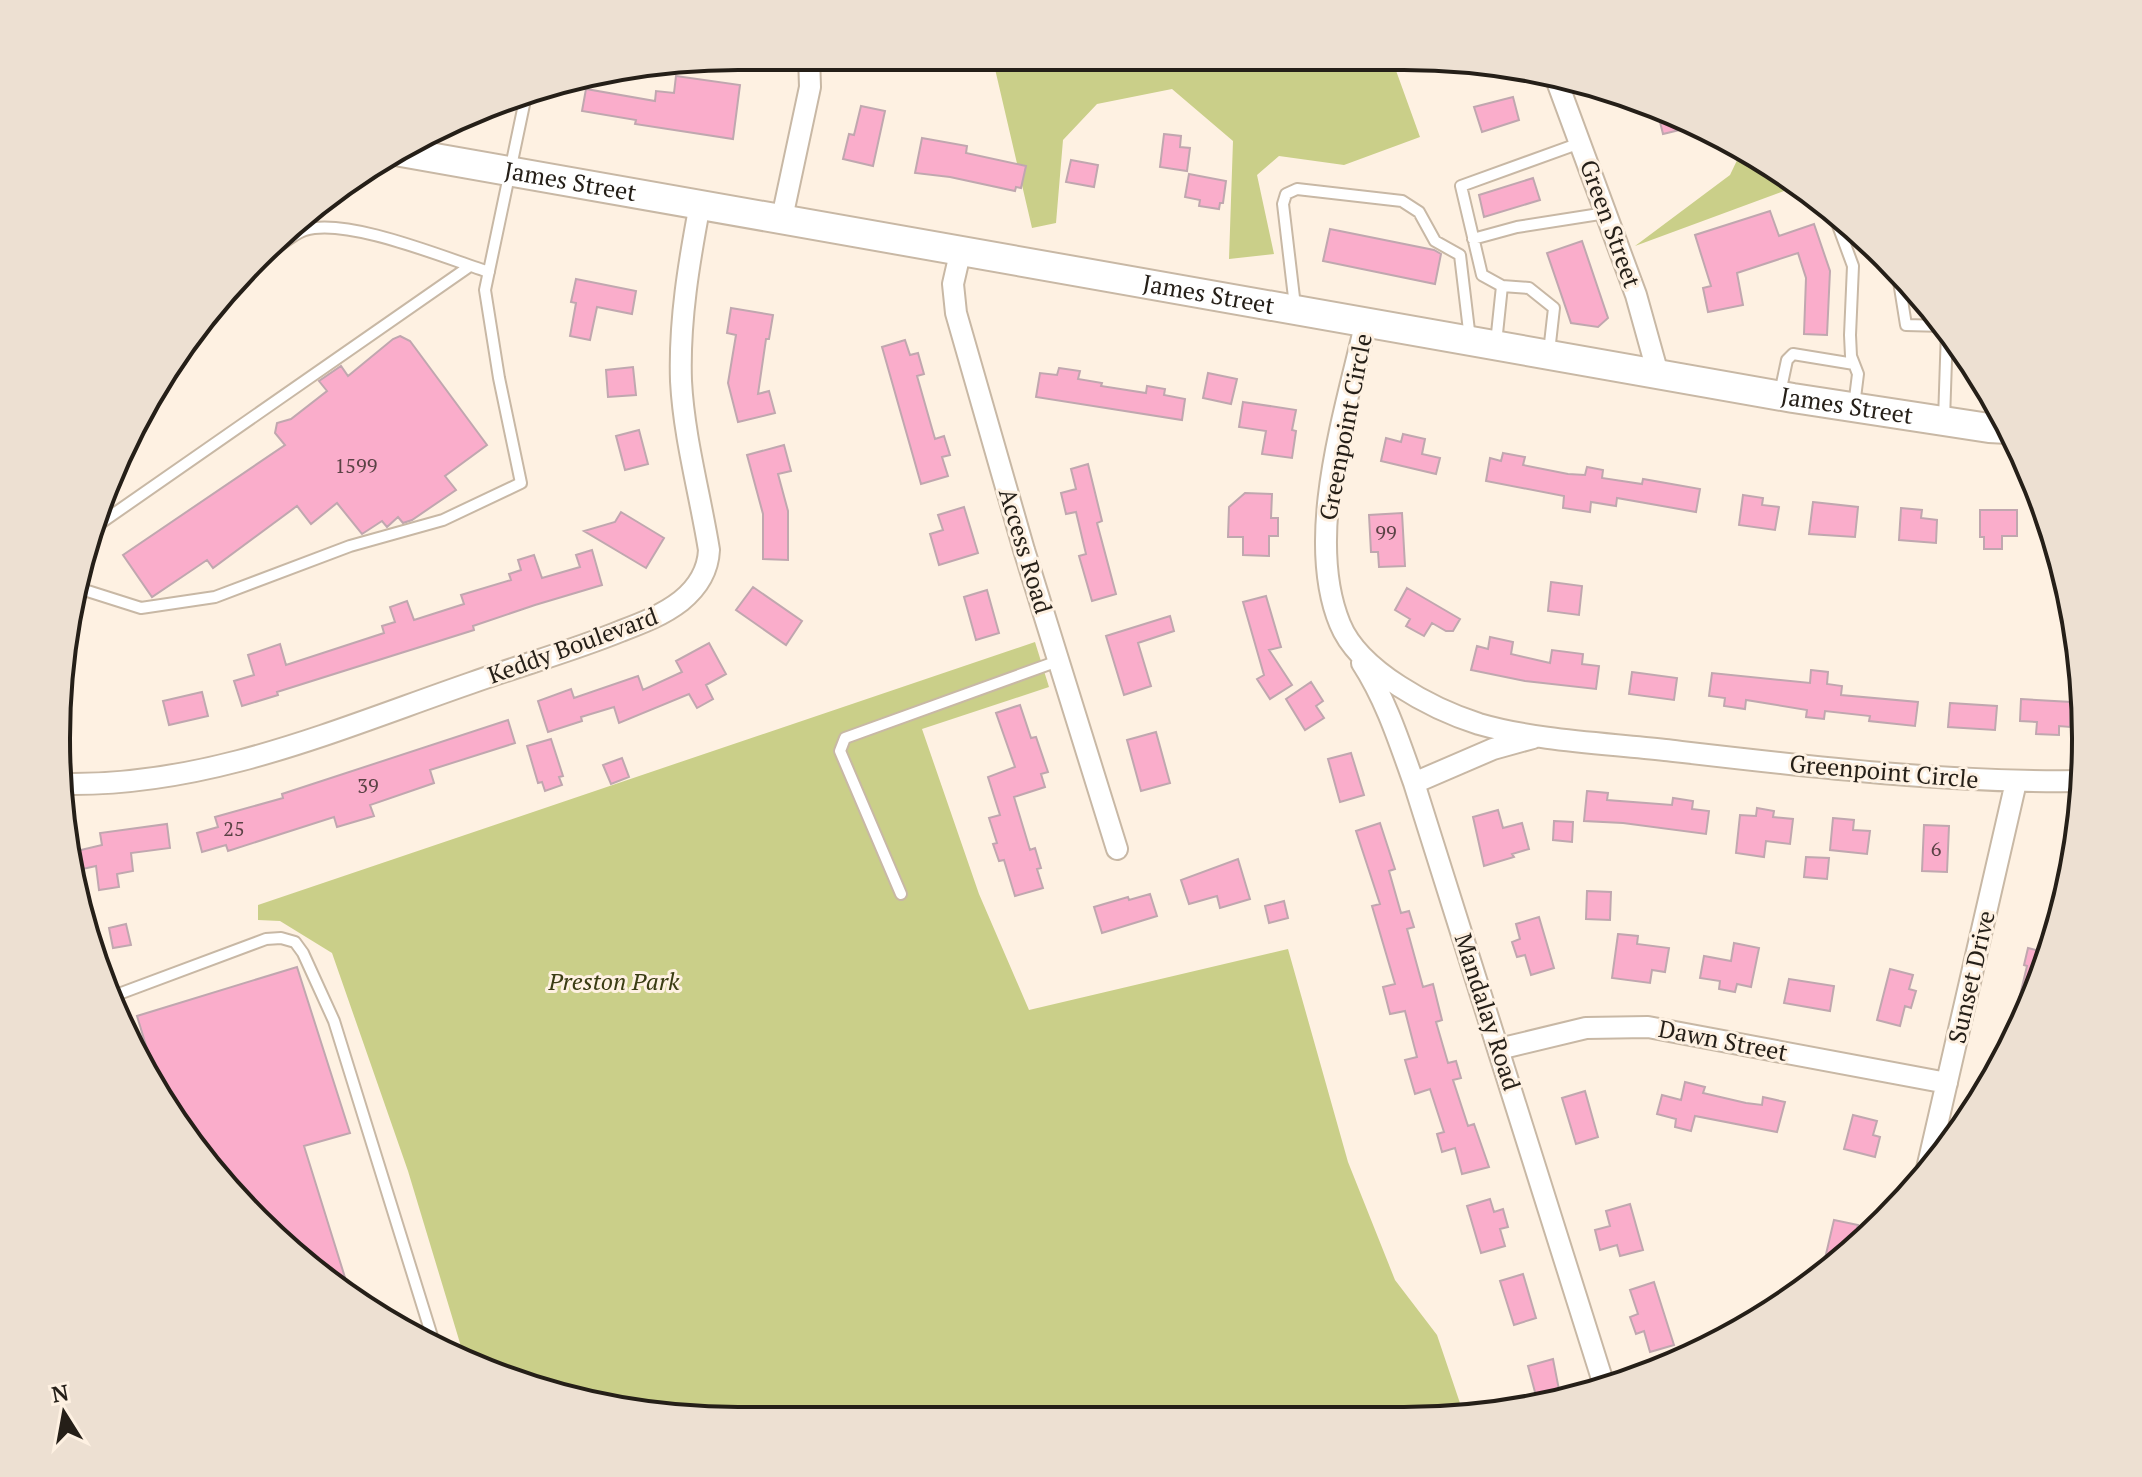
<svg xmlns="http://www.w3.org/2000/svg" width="2142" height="1477" font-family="'PT Serif',serif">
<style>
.green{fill:#cacf89}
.building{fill:#faadcb;stroke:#c0a7af;stroke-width:2}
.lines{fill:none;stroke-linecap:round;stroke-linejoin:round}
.service-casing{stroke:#c8b8a5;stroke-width:14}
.minor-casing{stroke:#c8b8a5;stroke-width:24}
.secondary-casing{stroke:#c8b8a5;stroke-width:32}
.service{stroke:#fff;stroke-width:10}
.minor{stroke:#fff;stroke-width:20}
.secondary{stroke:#fff;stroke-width:28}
.labels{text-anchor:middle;stroke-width:6;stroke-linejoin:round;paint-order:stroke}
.number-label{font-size:20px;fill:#5a4245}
.street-label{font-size:24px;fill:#251f18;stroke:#fef1e2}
.park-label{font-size:24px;font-style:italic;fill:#3a3c13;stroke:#fef1e2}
.rim{fill:none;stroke:#251f18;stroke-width:4}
</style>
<rect width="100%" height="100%" fill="#fef1e2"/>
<path class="green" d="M992 56H1373L1377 71 1394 65 1420 137 1344 165 1279 156 1257 175 1274 254 1229 259 1233 141 1172 89 1097 104 1063 140 1056 223 1032 228Z
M1741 152 1792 188 1635 246 1730 175Z
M1035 642 1049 687 922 729 979 894 1029 1010 1288 949 1348 1162 1395 1280 1437 1335 1464 1415 1403 1421H739L605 1408 477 1369 466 1363 408 1171 332 953 280 921 258 920V905Z"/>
<path class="building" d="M676 76 740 85 733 139 635 124 636 120 582 111 586 89 655 101 656 91 674 93Z
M1513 97 1519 120 1482 132 1474 107Z
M861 106 885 111 873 166 843 159 849 134 854 135Z
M1657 110 1673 116 1700 125 1663 134Z
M1164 134 1181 136 1180 147 1190 148 1187 171 1160 167Z
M922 138 967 146 966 153 1026 166 1021 188 1016 187 1015 191 950 177 915 173Z
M1071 160 1098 165 1094 187 1066 182Z
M1189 174 1226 181 1223 203H1220L1219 209 1199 206 1200 200 1185 197Z
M1533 178 1540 200 1484 217 1479 195Z
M1770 211 1779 236 1814 224 1830 271 1827 335 1804 334 1806 278 1798 253 1737 273 1743 305 1708 312 1703 288 1711 286 1695 235Z
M1330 229 1434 250 1441 254 1435 284 1323 261Z
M1582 241 1608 318 1598 327 1571 323 1547 253Z
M576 279 636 291 632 314 597 307 590 340 570 336 576 303 571 302Z
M731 308 773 315 769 339H766L758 394 769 391 775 413 738 422 728 383 736 335 727 333Z
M400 336 410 341 487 445 445 476 456 490 412 520 403 523 398 517 387 527 382 521 362 534 337 503 311 524 297 506 213 568 207 560 152 597 123 555 285 445 275 433 277 423 291 419 327 391 319 381 341 366 348 376 393 339Z
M905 340 910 355 918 353 924 374 917 376 935 439 944 436 950 455 942 457 948 476 921 484 882 347Z
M633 367 636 395 608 397 606 370Z
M1059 368 1080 371 1078 379 1102 383 1101 386 1146 393 1147 386 1165 389 1164 395 1185 399 1182 420 1036 397 1040 373 1057 375Z
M1208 373 1237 379 1231 404 1203 398Z
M1243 402 1296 410 1292 430 1296 431 1292 458 1262 454 1266 431 1239 427Z
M639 430 648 464 625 470 616 436Z
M1403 434 1425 439 1422 454 1440 458 1436 474 1381 461 1386 438 1401 442Z
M784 445 791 471 778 474 788 511V560L763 559V514L747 455Z
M1503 453 1525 457 1523 465 1568 474 1585 475 1587 467 1603 470 1602 478 1642 484 1643 479 1700 489 1696 512 1617 498 1616 506 1591 502 1590 512 1563 508 1564 496 1486 481 1490 458 1501 461Z
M1088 464 1102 521 1097 523 1116 594 1092 601 1079 556 1086 554 1076 512 1066 514 1061 493 1076 489 1071 469Z
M1245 493 1272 494 1271 518H1278V536H1269V556L1243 555V537H1228L1229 507Z
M1743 495 1763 498 1762 505 1779 507 1775 530 1739 525Z
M1813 502 1858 507 1855 537 1809 534Z
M964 507 978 553 939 565 930 534 943 530 938 515Z
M1901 508 1922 510 1921 518 1937 520 1936 543 1899 540Z
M1980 510H2017V536H2002V549H1984V537H1980Z
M621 512 664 538 646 568 584 531 615 522Z
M1402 513 1405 566 1379 567 1378 552H1371L1369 515Z
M592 550 602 585 535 605 473 626 474 630 277 692 278 695 242 706 234 681 254 675 248 655 280 644 286 665 384 633 382 626 395 622 390 607 407 601 414 620 464 604 461 595 511 580 509 574 521 570 518 560 534 555 542 578 580 567 576 555Z
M1551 582 1582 586 1579 615 1548 611Z
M753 587 802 621 786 645 736 610Z
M1407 588 1460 619 1453 631H1446L1432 623 1424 636 1406 626 1410 619 1395 610Z
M987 590 999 633 976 640 964 597Z
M1266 596 1281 647 1269 650 1292 685 1270 699 1257 679 1264 675 1243 602Z
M1170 616 1174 631 1138 643 1151 686 1124 695 1106 636Z
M1490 637 1513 642 1511 654 1550 663 1552 650 1583 654 1582 664 1599 666 1596 689 1525 681 1471 670 1477 646 1488 649Z
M709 643 726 674 706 685 713 699 697 708 689 694 619 723 614 707 581 717 582 721 548 732 538 701 571 689 574 698 638 676 643 690 682 672 676 661Z
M1811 670 1828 672 1827 684 1842 686 1841 695 1918 702 1915 726 1869 721 1870 716 1825 711 1824 719 1806 717 1807 710 1746 700 1745 709 1724 706 1725 698 1709 696 1712 673 1810 683Z
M1632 672 1677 678 1674 700 1629 694Z
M1311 682 1323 701 1316 706 1324 718 1305 730 1286 699Z
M202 692 208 716 169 725 163 701Z
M2021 699 2071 702 2070 727 2059 726V735L2036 734 2037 722 2020 721Z
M1950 703 1997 706 1995 730 1948 727Z
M1020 705 1031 738 1036 737 1048 772 1041 774 1045 787 1014 797 1030 850 1035 848 1041 868 1037 869 1043 888 1015 896 1004 860 999 861 993 844 997 843 989 818 1000 815 988 777 1015 767 996 713Z
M508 720 515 743 430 770 434 783 370 805 374 816 337 827 334 817 228 851 226 845 202 852 197 833 218 827 215 817 283 798 282 794Z
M1156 732 1170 783 1141 791 1127 740Z
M551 739 563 776 559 777 562 785 545 791 542 782 538 783 527 746Z
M1351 753 1364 795 1340 802 1328 759Z
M622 758 629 777 611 784 603 765Z
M1587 791 1608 793 1607 800 1672 805 1673 798 1693 801 1692 809 1709 811 1706 834 1623 823 1584 821Z
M1757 808 1774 811 1773 817 1793 819 1790 844 1766 841 1764 857 1736 853 1740 815 1756 816Z
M1498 810 1503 828 1522 823 1529 849 1512 854 1514 857 1484 866 1473 817Z
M1833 818 1854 820 1853 830 1870 831 1867 854 1830 850Z
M1554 821 1573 822 1572 842 1553 840Z
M1380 823 1395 869 1389 871 1401 913 1409 911 1414 927 1407 929 1423 987 1433 984 1442 1020 1436 1022 1448 1063 1456 1061 1461 1078 1453 1080 1468 1126 1474 1124 1489 1167 1462 1174 1455 1148 1442 1152 1437 1134 1444 1132 1430 1089 1415 1094 1405 1060 1417 1057 1405 1011 1390 1014 1383 987 1395 984 1372 906 1380 904 1356 831Z
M167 824 170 848 131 853 133 871 117 874 119 887 99 890 96 866 69 872 68 853 102 845 100 833Z
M1924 825 1949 826 1947 872 1922 871Z
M1806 857 1829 858 1827 879 1804 877Z
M1238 859 1250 899 1220 908 1217 896 1189 904 1181 880Z
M1587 891 1611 892 1610 920 1586 919Z
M1150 894 1157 916 1102 933 1094 907 1128 897 1129 900Z
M1284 901 1288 918 1269 923 1265 906Z
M1539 917 1554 968 1531 975 1525 955 1517 957 1512 942 1520 939 1516 924Z
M126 924 131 945 113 948 109 928Z
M1618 934 1638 936 1637 944 1669 948 1665 972 1652 970 1650 983 1612 978Z
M1734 943 1759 948 1751 987 1737 984 1735 992 1719 989 1720 981 1700 978 1704 956 1731 961Z
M2028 948 2048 953 2028 1011 2017 1008 2027 966 2024 965Z
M297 967 350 1133 304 1146 352 1300 256 1221 158 1085 137 1016Z
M1890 969 1913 975 1909 989 1916 991 1911 1008 1905 1006 1900 1026 1877 1020Z
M1789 979 1834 986 1830 1011 1784 1003Z
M1685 1082 1705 1087 1703 1093 1746 1103 1762 1105 1763 1097 1785 1102 1777 1132 1695 1116 1691 1131 1675 1127 1676 1119 1657 1114 1662 1095 1681 1100Z
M1585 1091 1598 1137 1576 1144 1562 1098Z
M1853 1115 1877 1121 1873 1135 1880 1137 1875 1157 1844 1149Z
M1490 1199 1494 1212 1503 1209 1508 1227 1500 1229 1505 1246 1481 1253 1467 1206Z
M1630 1204 1643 1250 1620 1256 1617 1245 1600 1250 1595 1230 1610 1226 1606 1211Z
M1834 1220 1858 1225 1853 1245 1823 1267Z
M1523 1274 1536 1318 1514 1325 1500 1281Z
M1654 1282 1674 1345 1650 1352 1644 1331 1636 1334 1630 1317 1638 1314 1630 1290Z
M1553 1359 1561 1400 1539 1407 1528 1366Z"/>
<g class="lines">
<defs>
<path id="service" d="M1836 220 1853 266 1850 335 1851 356 1858 374 1854 406
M1473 239 1517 227 1606 213
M1897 269 1906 325 1944 326
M240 276C255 265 288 236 305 230 347 217 445 258 489 272
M1502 286 1482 275 1461 186 1580 143
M1295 306 1283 204 1286 194 1297 189 1402 201 1419 212 1435 241 1460 255 1470 339
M1496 343 1502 286 1529 288 1554 308 1549 352
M1780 393 1787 360 1793 354 1854 364
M1944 420 1947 330
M95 527 470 266
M78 588 141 608 215 597 350 546 443 520 521 483 499 378 485 290 526 95
M901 894 840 751 845 738 1058 661
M116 995 266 939 281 938 295 942 303 953 334 1021 435 1346
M112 996 116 995 129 1044"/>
<path id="minor" d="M1555 76 1636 295 1658 374
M782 218 810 87 809 56
M961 249 953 284 956 313 1024 550 1117 849
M1366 321C1346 410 1304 537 1340 624 1359 671 1432 709 1479 724 1538 741 1604 743 1665 750 1803 766 1943 783 2082 781
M1362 663C1386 700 1399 741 1414 783L1604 1385
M1414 783 1493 749 1533 738
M66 784C210 786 338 729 471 683 521 665 572 651 621 631 642 623 663 615 681 601 697 588 708 571 709 550 700 494 684 438 681 381 679 321 689 262 700 204
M1499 1049 1586 1028 1648 1027 1947 1083
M1926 1173 2016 782"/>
<g id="secondary">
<path id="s1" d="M401 152 1793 398 1989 428 2008 429"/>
</g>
</defs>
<use href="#service" class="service-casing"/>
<use href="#minor" class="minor-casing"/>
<use href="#secondary" class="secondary-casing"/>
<use href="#service" class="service"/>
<use href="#minor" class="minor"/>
<use href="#secondary" class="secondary"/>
</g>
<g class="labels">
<g class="number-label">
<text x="356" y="473">1599</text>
<text x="1386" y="540">99</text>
<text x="368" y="793">39</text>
<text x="234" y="836">25</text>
<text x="1936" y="856">6</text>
</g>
<g class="street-label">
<text dy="8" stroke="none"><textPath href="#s1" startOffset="172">James Street</textPath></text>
<text transform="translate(1610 224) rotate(70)" y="8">Green Street</text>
<text dy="8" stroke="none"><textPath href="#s1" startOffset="820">James Street</textPath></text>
<text dy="8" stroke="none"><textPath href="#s1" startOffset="1468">James Street</textPath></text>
<text transform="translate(1346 427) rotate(-79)" y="8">Greenpoint Circle</text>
<text transform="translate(1025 551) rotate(73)" y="8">Access Road</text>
<text transform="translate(573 646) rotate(-20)" y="8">Keddy Boulevard</text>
<text transform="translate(1884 772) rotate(5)" y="8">Greenpoint Circle</text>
<text transform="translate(1972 977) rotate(-77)" y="8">Sunset Drive</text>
<text transform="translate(1487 1012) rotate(72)" y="8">Mandalay Road</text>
<text transform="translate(1723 1041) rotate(11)" y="8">Dawn Street</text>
</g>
<g class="park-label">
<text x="614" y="990">Preston Park</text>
</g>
</g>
<path d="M0 0H2142V1477H0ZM738 70H1404A668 668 0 0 1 2072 738V739A668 668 0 0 1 1404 1407H738A668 668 0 0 1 70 739V738A668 668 0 0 1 738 70Z" fill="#ede0d2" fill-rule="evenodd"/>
<path class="rim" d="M738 70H1404A668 668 0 0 1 2072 738V739A668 668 0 0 1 1404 1407H738A668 668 0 0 1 70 739V738A668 668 0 0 1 738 70Z"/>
<g transform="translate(64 1413) rotate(349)" stroke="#fef1e2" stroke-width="6" paint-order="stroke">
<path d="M0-6L14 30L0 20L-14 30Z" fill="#251f18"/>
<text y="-12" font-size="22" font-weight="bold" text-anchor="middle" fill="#251f18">N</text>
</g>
</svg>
